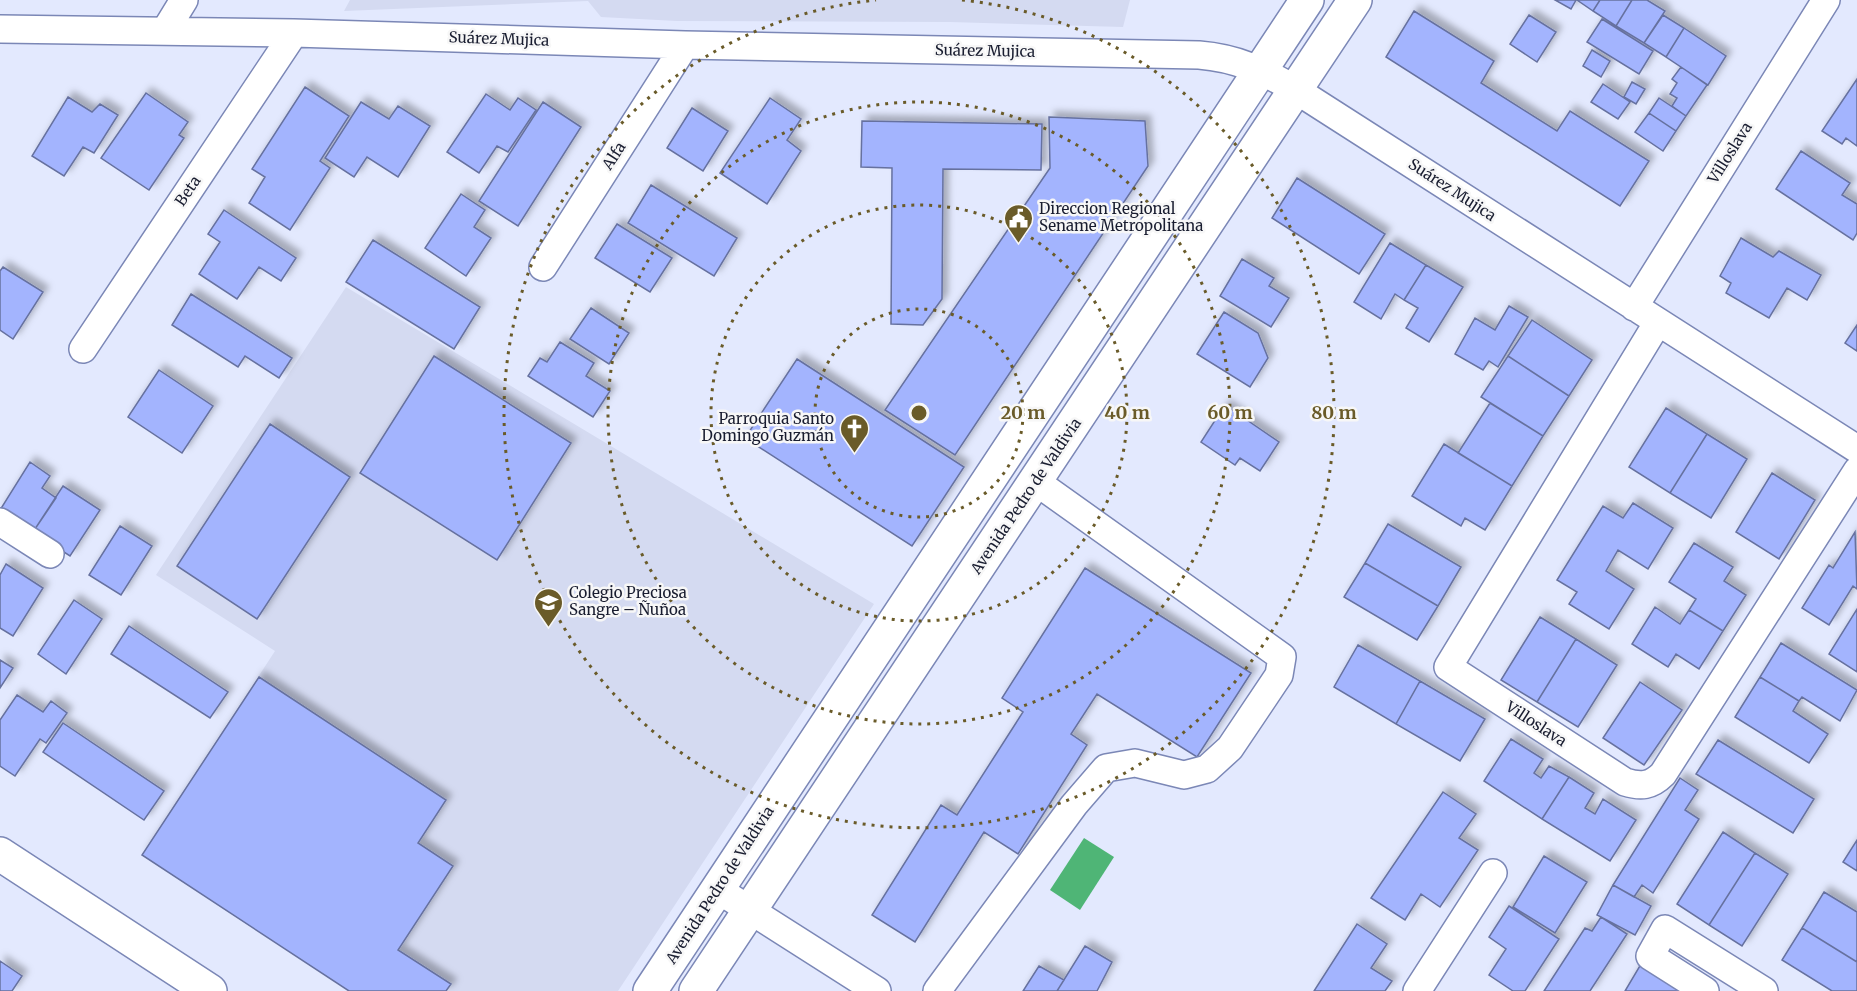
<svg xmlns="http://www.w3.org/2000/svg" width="1857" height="991" font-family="Merriweather,serif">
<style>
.built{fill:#d4daf1}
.water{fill:#4fb576}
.building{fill:#a3b4fe;stroke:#66719f;stroke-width:1.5;filter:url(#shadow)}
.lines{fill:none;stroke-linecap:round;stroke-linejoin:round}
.minor-casing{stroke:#7b87b6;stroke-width:30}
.secondary-casing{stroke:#7b87b6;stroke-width:36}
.minor{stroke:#fff;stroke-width:27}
.secondary{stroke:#fff;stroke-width:33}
.ring{fill:none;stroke:#6a5b29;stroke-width:3;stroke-dasharray:3 6}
.labels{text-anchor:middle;stroke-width:5;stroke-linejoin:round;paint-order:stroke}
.street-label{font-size:15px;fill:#191d30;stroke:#f7f7f7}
.poi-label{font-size:15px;fill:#191d30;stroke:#f7f7f7;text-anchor:start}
.centre{fill:#6a5b29;stroke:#f7f7f7;stroke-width:3}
.ring-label{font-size:18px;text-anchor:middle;font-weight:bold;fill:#6a5b29;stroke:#f7f7f7;stroke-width:5;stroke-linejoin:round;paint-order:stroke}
</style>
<defs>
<filter id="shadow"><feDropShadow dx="5.5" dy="-5.5" stdDeviation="3" flood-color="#0004"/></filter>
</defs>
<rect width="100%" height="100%" fill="#e3e9fe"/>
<path class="built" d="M350 0H1130L1123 27 950 22 677 21 601 17 588 1 344 11Z
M346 287 874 604 618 991H349L142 855 275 651 156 575Z"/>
<path class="water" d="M1084 838 1114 857 1080 910 1050 890Z"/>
<path class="building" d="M1555 0H1576L1571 9Z
M1577 0H1600L1593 11Z
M1600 0H1632L1616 26 1593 11Z
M1632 0H1647L1665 11 1644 43 1616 26Z
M1414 11 1494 61 1481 83 1557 131 1570 111 1649 161 1620 206 1386 57Z
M1529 15 1556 32 1537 62 1510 44Z
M1663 15 1684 28 1666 57 1644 43Z
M1602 19 1653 51 1639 74 1587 42Z
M1684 28 1726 56 1708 85 1666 57Z
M1592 50 1610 61 1601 77 1583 66Z
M1681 67 1707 85 1686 116 1672 106 1677 98 1670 94 1677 83 1672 79Z
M1857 79V146L1846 138 1842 144 1822 131Z
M1632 82 1645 89 1636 104 1624 97Z
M1603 84 1630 102 1618 119 1591 102Z
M305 87 349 116 320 161 330 168 290 230 249 203 265 177 252 169Z
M146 93 188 122 179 135 184 138 149 190 101 158Z
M486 94 510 110 518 98 536 110 508 152 497 146 479 173 447 152Z
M68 97 92 112 100 104 118 115 94 153 83 147 64 176 32 156Z
M770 98 801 119 787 140 801 151 767 204 720 173Z
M1659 98 1686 116 1676 131 1649 113Z
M361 102 389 119 398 106 430 126 398 177 367 157 354 177 325 158Z
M543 102 581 127 518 226 479 201Z
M692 108 728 131 703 171 667 148Z
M1649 113 1676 131 1663 151 1635 132Z
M1049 117 1145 121 1148 166 955 455 885 410 1050 168Z
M862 121 1042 124 1041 170 943 169 942 299 923 325 891 324 892 168 861 167Z
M1801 151 1850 183 1842 195 1857 204V233L1853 240 1776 189Z
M1297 178 1385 234 1359 274 1272 218Z
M651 185 737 238 714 276 628 223Z
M461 194 485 210 474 227 491 238 466 276 425 248Z
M224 210 296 258 281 281 259 267 237 299 199 274 220 242 208 234Z
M617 224 672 258 650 292 595 258Z
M1741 238 1773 257 1779 251 1821 275 1807 300 1787 288 1769 318 1726 293 1731 283 1720 276Z
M373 240 480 307 454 349 346 282Z
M1390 243 1426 265 1404 300 1395 294 1381 319 1354 302Z
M1242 259 1274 278 1269 286 1289 298 1271 327 1220 296Z
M1426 265 1463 287 1429 342 1406 328 1418 308 1404 300Z
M3 267 43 292 13 339 0 330V271Z
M191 294 292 358 279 378 245 356 238 367 172 325Z
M1509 306 1528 317 1498 367 1489 361 1483 370 1455 354 1475 318 1495 330Z
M591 308 629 333 609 364 570 339Z
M1224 312 1258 333 1268 358 1250 387 1197 354Z
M1532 320 1592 360 1569 396 1508 356Z
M1857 325V351L1845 343Z
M560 342 594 363 586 376 610 391 593 417 528 376 540 358 547 362Z
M434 356 571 443 497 560 360 473Z
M1508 356 1569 396 1543 436 1481 397Z
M797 359 964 467 912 546 745 438Z
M159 370 213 406 182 453 128 417Z
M1490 403 1543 436 1512 486 1458 453Z
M1225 405 1279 442 1260 471 1240 458 1235 465 1201 442Z
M1666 408 1707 434 1670 493 1629 467Z
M270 424 350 477 257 619 177 566Z
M1707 434 1747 459 1711 518 1670 493Z
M1444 444 1512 486 1485 530 1465 518 1461 526 1412 496Z
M30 462 50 476 42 488 56 498 33 532 0 510Z
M1772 473 1815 500 1779 559 1736 532Z
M63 486 100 510 70 556 33 532Z
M1633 503 1673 528 1648 569 1618 550 1606 571 1634 589 1609 629 1569 604 1577 592 1557 580 1603 506 1623 518Z
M1388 524 1461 567 1438 606 1365 563Z
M120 526 152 546 121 595 89 575Z
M1855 532 1857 589 1853 586 1829 625 1802 608 1829 565 1833 568Z
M1694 543 1733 567 1724 581 1746 595 1723 631 1689 610 1696 599 1669 582Z
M1365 563 1438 606 1417 640 1344 597Z
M6 564 43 588 13 636 0 628V575Z
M1085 568 1251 673 1197 757 1097 694 1071 734 1087 745 1018 854 984 832 915 942 872 915 941 805 957 815 1023 712 1002 698Z
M74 600 102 619 66 674 38 654Z
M1655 607 1680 624 1689 610 1723 631 1699 669 1676 654 1668 667 1632 644Z
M1857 609V672L1829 654Z
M1540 617 1576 639 1537 702 1501 680Z
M129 626 228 692 210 718 111 654Z
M1576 639 1617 665 1578 727 1537 702Z
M1781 643 1857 690 1840 721 1802 697 1799 701 1760 677Z
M1358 645 1420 681 1396 724 1334 687Z
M0 660 13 668 0 688Z
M259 677 446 800 418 843 453 866 398 950 451 984 446 991H349L142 855Z
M1760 677 1799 701 1793 711 1828 734 1809 763 1735 717Z
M1420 681 1485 719 1460 761 1396 724Z
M1640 682 1682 710 1644 765 1603 738Z
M17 695 43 712 51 701 67 713 46 743 40 739 15 776 0 766V720Z
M63 723 164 791 144 820 43 752Z
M1511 739 1543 759 1534 773 1541 778 1549 766 1569 777 1542 819 1484 781Z
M1718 740 1814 799 1793 833 1696 774Z
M1569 777 1594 793 1585 808 1595 814 1603 799 1636 820 1610 861 1542 819Z
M1680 778 1698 790 1685 810 1699 819 1653 893 1642 885 1634 897 1613 885Z
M1443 792 1476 814 1459 838 1478 850 1440 907 1421 894 1405 920 1371 898Z
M1723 832 1755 853 1709 925 1677 904Z
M1857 840V871L1843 862Z
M1755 853 1788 874 1742 946 1709 925Z
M1544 856 1587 882 1555 933 1513 907Z
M1613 885 1651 906 1635 935 1597 915Z
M1824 892 1857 912V962L1802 928Z
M1509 906 1559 939 1525 991H1513L1489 975 1506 949 1489 937Z
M1601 917 1627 934 1590 991H1544L1585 928 1592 931Z
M1357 924 1387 944 1371 968 1392 981 1385 991H1314Z
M1802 928 1857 962V991H1832L1782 960Z
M1085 946 1112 962 1097 991H1057Z
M0 961 22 976 12 991H0Z
M1641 964 1685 991H1625Z
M1039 966 1064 980 1057 991H1023Z"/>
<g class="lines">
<defs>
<path id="minor" d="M0 29 294 33 685 45 1199 55C1237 58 1264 71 1296 90L1857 449
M165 31 184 0
M543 267 685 45
M1634 307 1826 0
M1658 322 1448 667 1625 782C1641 787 1651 786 1663 774L1857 471
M83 349 294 33
M0 522 50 554
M717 889 877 991
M937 991 1074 805 1106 768 1135 763 1184 775 1207 769 1230 748 1279 675 1282 657 1035 481
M1417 991 1493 873
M1705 991 1650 956 1665 929 1764 991"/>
<path id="secondary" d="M0 854 210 991
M650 991 1307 0
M696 991 1355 0"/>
</defs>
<use href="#minor" class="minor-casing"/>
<use href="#secondary" class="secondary-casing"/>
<use href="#minor" class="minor"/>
<use href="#secondary" class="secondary"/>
</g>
<g class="ring">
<circle cx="919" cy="413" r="104"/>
<circle cx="919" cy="413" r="208"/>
<circle cx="919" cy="413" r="311"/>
<path d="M962 0A415 415 0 1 1 876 0"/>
</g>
<defs>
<symbol id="civic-pin" viewBox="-11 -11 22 30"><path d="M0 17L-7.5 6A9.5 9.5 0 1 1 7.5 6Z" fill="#6a5b29" stroke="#f7f7f7"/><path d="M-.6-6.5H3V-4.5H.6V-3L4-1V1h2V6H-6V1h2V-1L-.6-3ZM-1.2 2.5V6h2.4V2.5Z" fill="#fff"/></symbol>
<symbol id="church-pin" viewBox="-11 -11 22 30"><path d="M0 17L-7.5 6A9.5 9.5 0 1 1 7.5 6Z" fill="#6a5b29" stroke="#f7f7f7"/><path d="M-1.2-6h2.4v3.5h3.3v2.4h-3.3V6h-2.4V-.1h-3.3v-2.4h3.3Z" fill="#fff"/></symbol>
<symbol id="school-pin" viewBox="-11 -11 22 30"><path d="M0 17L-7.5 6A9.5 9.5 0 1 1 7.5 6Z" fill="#6a5b29" stroke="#f7f7f7"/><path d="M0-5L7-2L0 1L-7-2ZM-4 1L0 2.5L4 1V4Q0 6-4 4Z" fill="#fff"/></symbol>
</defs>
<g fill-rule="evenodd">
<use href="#civic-pin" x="1002" y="202" width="33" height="45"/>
<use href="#church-pin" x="838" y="412" width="33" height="45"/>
<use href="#school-pin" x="532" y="586" width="33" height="45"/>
</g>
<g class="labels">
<g class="street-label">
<text transform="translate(499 39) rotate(2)" y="5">Suárez Mujica</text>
<text transform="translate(985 51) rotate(1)" y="5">Suárez Mujica</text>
<text transform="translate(1730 153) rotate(-58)" y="5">Villoslava</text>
<text transform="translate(614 156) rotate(-57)" y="5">Alfa</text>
<text transform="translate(1452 190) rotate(33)" y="5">Suárez Mujica</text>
<text transform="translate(188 191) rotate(-56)" y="5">Beta</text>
<text transform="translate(1026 496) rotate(-56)" y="5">Avenida Pedro de Valdivia</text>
<text transform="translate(1536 724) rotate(33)" y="5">Villoslava</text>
<text transform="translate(720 885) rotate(-57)" y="5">Avenida Pedro de Valdivia</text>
</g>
<g class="poi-label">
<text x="1039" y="214">Direccion Regional<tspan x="1039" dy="17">Sename Metropolitana</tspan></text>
<text x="834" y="424" text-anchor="end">Parroquia Santo<tspan x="834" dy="17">Domingo Guzmán</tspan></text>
<text x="569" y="598">Colegio Preciosa<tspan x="569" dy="17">Sangre – Ñuñoa</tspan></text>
</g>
</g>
<circle cx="919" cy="413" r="9" class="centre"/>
<g class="ring-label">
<text x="1023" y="419">20 m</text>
<text x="1127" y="419">40 m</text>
<text x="1230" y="419">60 m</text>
<text x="1334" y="419">80 m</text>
</g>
</svg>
